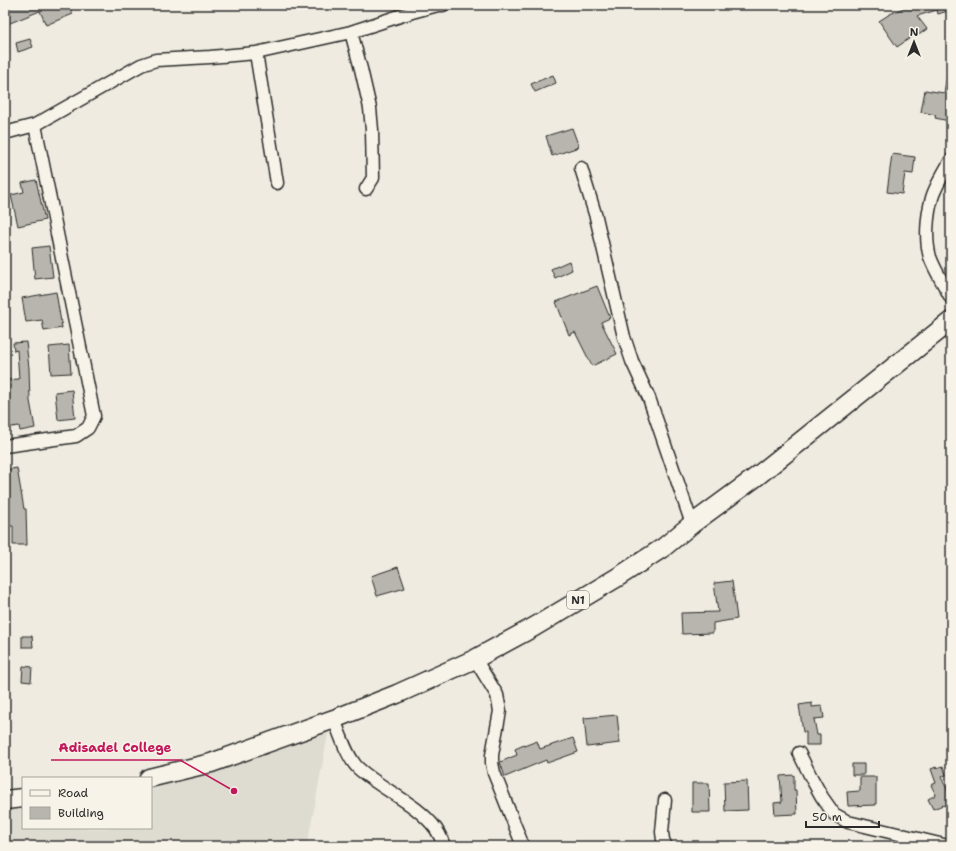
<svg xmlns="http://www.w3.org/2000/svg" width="956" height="851" font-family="'Shantell Sans',sans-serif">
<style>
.built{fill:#dedbd1}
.building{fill:#b8b5ae;stroke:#2b2b2b}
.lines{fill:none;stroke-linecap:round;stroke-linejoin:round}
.minor-casing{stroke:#2b2b2b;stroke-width:15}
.highway-casing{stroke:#2b2b2b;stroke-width:21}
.minor{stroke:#f7f3e8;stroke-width:12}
.highway{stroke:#f7f3e8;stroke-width:18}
.labels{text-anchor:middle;stroke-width:3;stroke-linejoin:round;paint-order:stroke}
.shield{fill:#f7f3e8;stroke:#686764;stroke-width:1}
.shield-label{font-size:11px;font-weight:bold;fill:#2b2b2b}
.leader{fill:none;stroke:#c2185b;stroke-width:1.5}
.callout-dot{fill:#c2185b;stroke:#f7f3e8;stroke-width:1.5}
.callout-label{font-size:13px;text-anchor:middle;font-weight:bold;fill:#c2185b;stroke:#f7f3e8;stroke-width:3;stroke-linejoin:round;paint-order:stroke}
</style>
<rect width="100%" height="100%" fill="#efebe0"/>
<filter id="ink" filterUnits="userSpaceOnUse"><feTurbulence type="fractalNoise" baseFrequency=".025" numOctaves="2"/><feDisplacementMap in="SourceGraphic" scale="8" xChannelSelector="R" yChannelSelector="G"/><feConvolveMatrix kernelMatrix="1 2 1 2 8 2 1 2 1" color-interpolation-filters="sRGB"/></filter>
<g filter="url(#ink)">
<path class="built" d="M329 729 307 846H5V803L23 800V828H151V781Z"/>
<path class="building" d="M5 5H63V8L69 6 73 14 46 25 40 11 5 25Z
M910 5H951V10L938 14 937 10 917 16 927 29 914 38 913 36 897 47 879 21 890 14Z
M30 39 33 47 18 52 16 43Z
M553 75 556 83 535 92 531 84Z
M947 75 951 76V110L949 121 935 118 936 115 921 112 925 90 944 93Z
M572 128 579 147 552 156 546 136Z
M892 154 915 157 913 174 905 173 902 194 887 192Z
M36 180 45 220 18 226 11 195 24 192 22 183Z
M49 246 53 277 35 279 32 248Z
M569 261 572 270 555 278 551 269Z
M597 286 610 318 601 322 617 354 592 366 575 332 569 335 556 302Z
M56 292 62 328 44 331 42 320 26 322 22 298Z
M26 342 29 368 30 401 35 428 20 431 19 426 5 428V380L19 379 17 350 14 351 13 343Z
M69 345 71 373 51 374 49 347Z
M72 390 75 418 58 420 55 392Z
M17 468 24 509H26L27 545H13V526H8V497L6 498 5 493V470Z
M398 567 405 588 377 596 371 576Z
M732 581 737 619 713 623V633L682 634 681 613 718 612 714 583Z
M22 636H32L33 647H22Z
M23 666 32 667 31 682 22 681Z
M812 703V707L822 706 824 718 814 719 817 735H820V745H806V732H803L799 705Z
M617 715 620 743 587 747 584 718Z
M573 738 578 752 547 763 546 760 505 777 500 762 517 755 515 749 524 745V746L537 741 540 749Z
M852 764H864V775H852Z
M943 766 946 775 941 777 951 797V803L944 806 943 805 933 809 928 799 936 795 931 785 936 783 931 769 936 767V768Z
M794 775V790H796L797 814 775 815 774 803 782 802 780 776Z
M860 777H876V805L848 806 847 792 860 791Z
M747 781 748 810 725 811 724 782Z
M692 783H709L710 812H692Z"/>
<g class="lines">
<defs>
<path id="minor" d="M351 32 361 69 370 108 372 130 373 178 366 189
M256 53 277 183
M5 133 35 125 141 65 156 60 210 57 256 53 351 32 412 12 438 5H443
M951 160C945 171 935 187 932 198 927 215 925 240 930 257 935 271 944 284 951 298
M581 168 596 217 624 337 632 361 649 398 692 524
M5 446 76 436 88 428 94 416 35 125
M475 659 497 695 500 711 492 755V763L494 773 523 846
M334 719C340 734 347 757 358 768 382 790 417 803 436 829 440 835 442 840 444 846
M799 753 812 779 822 797 834 814 848 822 948 846
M665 800 662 832 663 840 666 846"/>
<path id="highway" d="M149 778 211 763 334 719 397 694 475 659 534 627 618 577 664 547 692 524 756 477 951 321
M5 800 23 798"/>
</defs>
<use href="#minor" class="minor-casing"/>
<use href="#highway" class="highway-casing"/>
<use href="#minor" class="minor"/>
<use href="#highway" class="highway"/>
</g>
</g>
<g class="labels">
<rect class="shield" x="567" y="591" width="22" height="18" rx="3"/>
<g class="shield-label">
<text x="578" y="604">N1</text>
</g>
</g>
<path class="leader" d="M234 791L180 760H51"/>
<circle class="callout-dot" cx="234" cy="791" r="4"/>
<g class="callout-label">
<text x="115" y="752">Adisadel College</text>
</g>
<rect width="956" height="851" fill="none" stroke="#f7f3e8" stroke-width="20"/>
<rect x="10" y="10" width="936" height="831" fill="none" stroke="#2b2b2b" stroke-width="1.5" filter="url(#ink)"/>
<rect x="22" y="777" width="130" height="52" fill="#f7f3e8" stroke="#a5a39c"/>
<rect x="30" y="790" width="20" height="6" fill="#f7f3e8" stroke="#a5a39c"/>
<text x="58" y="797" font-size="12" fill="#2b2b2b">Road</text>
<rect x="30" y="807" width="20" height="12" fill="#b8b5ae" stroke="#a5a39c"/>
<text x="58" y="817" font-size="12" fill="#2b2b2b">Building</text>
<g transform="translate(914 42)" stroke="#f7f3e8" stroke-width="3" paint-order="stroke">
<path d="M0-3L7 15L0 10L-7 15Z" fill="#2b2b2b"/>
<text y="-6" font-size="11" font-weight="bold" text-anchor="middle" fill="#2b2b2b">N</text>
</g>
<path d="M806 821v6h73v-6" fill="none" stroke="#2b2b2b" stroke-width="2"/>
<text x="812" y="821" font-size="12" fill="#2b2b2b" stroke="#f7f3e8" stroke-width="3" paint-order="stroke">50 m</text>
</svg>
